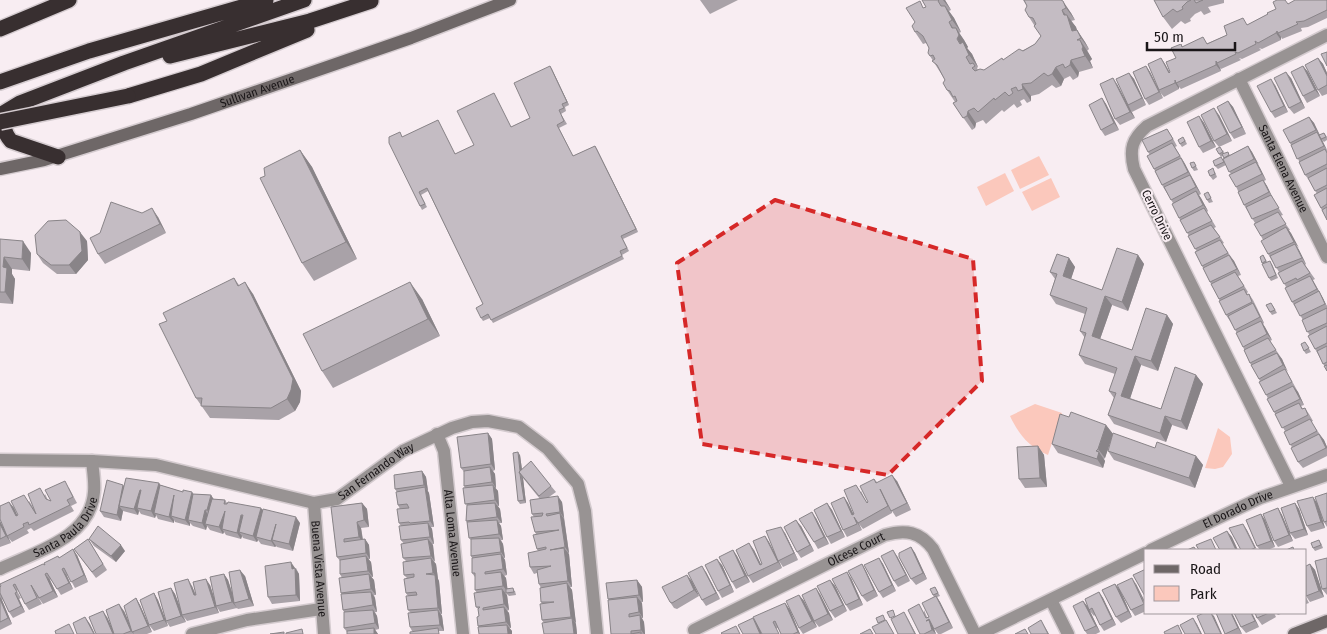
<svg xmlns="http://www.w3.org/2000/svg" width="1327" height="634" font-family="'Fira Sans Condensed',sans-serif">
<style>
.green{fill:#fbc8bc}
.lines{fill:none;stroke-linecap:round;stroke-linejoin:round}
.street-casing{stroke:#d4cbcf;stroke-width:15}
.secondary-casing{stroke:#d4cbcf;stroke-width:15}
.highway-casing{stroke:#d4cbcf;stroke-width:18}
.street{stroke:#989393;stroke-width:12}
.secondary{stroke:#6e6767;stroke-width:12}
.highway{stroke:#382f30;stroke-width:15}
.highway-bridge-casing{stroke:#d4cbcf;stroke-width:18;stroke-linecap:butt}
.highway-bridge{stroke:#382f30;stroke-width:15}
.wall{fill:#a9a2a8}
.shaded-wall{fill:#898488}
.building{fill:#c4bcc3;stroke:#898488}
.marked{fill:#d62828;fill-opacity:0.2;stroke:#d62828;stroke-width:4;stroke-dasharray:10 6;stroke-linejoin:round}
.labels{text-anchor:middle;stroke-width:4;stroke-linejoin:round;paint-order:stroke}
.street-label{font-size:12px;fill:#1a1618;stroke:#f8edf2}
</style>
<rect width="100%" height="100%" fill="#f8edf2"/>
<path class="green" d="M1039 156 1049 175 1020 189 1011 170Z
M1005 173 1014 191 986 206 977 187Z
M1051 178 1060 197 1032 211 1022 192Z
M1035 404 1062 413 1048 455C1029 447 1019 435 1010 416Z
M1218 428 1230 437 1232 454 1223 467 1215 469 1205 468Z"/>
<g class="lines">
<defs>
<g id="street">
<path id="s1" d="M1239 79 1327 257"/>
<path id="s2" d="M437 434 444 451 463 634"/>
<path id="s3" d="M0 460 92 461 156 465 314 503 337 499 403 451 452 428 472 422 488 421 519 427 548 449 578 484 585 511 597 634"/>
<path d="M1291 486 1134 169C1129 149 1132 139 1147 126L1327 35"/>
<path id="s4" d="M314 503 324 634"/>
<path id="s5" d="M1151 550 1260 498 1327 475"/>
<path id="s6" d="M0 569C35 552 91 538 94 492 95 482 93 471 92 461"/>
<path d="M1051 600 1068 634"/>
<path id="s7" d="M694 630 885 535C906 529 920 532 933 549L975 634"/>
<path d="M192 634 247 620 321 609"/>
<path d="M980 634 1146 553"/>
</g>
<g id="secondary">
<path id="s8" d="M0 169 44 160 191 114 411 38 510 0"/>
<path d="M1294 634 1327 621"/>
</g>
<path id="highway" d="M0 29 69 0
M170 56 310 21 371 1
M0 82 89 51 266 0
M128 96 201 74 307 30
M11 110C3 121 2 131 11 141L58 157
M0 115 20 103 124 63 304 0"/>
</defs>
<use href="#street" class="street-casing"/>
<use href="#secondary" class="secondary-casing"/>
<use href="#highway" class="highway-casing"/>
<use href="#street" class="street"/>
<use href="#secondary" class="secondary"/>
<use href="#highway" class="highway"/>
<defs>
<path id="highway-bridge" d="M0 122 128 96"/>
</defs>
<use href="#highway-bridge" class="highway-bridge-casing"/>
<use href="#highway-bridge" class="highway-bridge"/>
</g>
<path class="wall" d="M700 0H738L710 14Z
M922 0H945L951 10 949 11 954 18 961 32 959 33 964 40 968 47 967 48 972 54 978 67 977 68 978 70H984L1035 44 1041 36 1029 17 1027 6 1023 0H1061L1071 13 1075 20 1071 21 1076 27 1077 30 1085 42 1089 49 1087 51 1092 59 1090 61 1093 68 1079 72 1078 77 1073 80 1070 76 1064 79 1061 86 1056 88 1052 85 1039 94 1031 96V101L1027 103 1024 99 1020 101 1022 105 1017 108 1014 104 1004 112 1002 110 986 124 983 120 976 123 975 128 972 130 953 103 955 102 947 90 945 80 930 56 929 48 927 44 926 43 923 44 915 32V22L925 8 926 7Z
M1154 0H1224V3L1208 7 1211 12 1204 15 1201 11 1195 14 1190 19 1191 21 1185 24 1181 21 1172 29 1163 17Z
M1327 0V18L1308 27 1301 28 1302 31 1282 39 1281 37V40L1262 49 1259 48 1261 50 1242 59 1239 58 1241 60 1221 69 1220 68 1221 71 1181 89 1179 87V89L1164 97 1159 91 1163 98 1149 105 1145 99 1146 66 1150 72 1159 90 1161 58 1165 64 1170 73 1181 44 1183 47 1208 43 1227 35 1288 4Z
M1318 58 1323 64 1327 73V94L1322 96 1318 90Z
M550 66 569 105 565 107 566 111 561 114 567 124 559 128 573 156 595 146 638 232 623 239 629 251 622 255 624 259 493 323 490 318 483 321 481 318 483 304 428 191 421 195 427 207 422 210 420 206 403 137 438 120 455 154 474 145 494 93 511 127 530 118Z
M1303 66 1308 72 1320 96 1307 103 1303 96Z
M1129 73 1134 79 1146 105 1132 112 1129 108 1135 118 1120 125 1115 119 1117 84 1124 98Z
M1291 78 1305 108 1294 114 1289 108Z
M1275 85 1288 112 1275 118 1271 112Z
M1102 98 1106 104 1119 130 1105 136 1101 130Z
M1228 101 1233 107 1246 134 1234 139 1230 133Z
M1219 115 1232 141 1219 147 1214 141Z
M1199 116 1204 123 1216 147 1203 153 1199 147Z
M1309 117 1314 123 1320 135 1324 133 1327 137V140L1324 142 1322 140 1327 150V220L1314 195 1317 194 1310 181 1305 175 1299 161 1290 143Z
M1167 129 1171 135 1177 146 1175 147 1184 162 1201 194 1199 195 1208 211 1207 212 1216 227 1214 228 1224 243 1222 244 1234 261 1241 275 1238 276 1248 292 1247 293 1248 295 1249 294 1253 300 1257 308 1264 323 1263 324 1272 340 1270 341 1282 359 1287 372 1298 392 1304 405 1301 406 1303 409 1305 408 1309 414 1313 421 1311 422 1324 440 1327 447V456L1303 468 1298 462 1285 431 1274 412 1260 381 1250 363 1237 333 1230 321 1226 315 1220 301 1210 282 1195 252H1197L1189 236 1179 218 1173 203 1162 185 1154 169 1150 155 1148 152Z
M1185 140 1187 144 1182 147 1180 144Z
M1248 146 1252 152 1266 180 1264 181 1267 186 1273 199 1283 215 1280 216 1290 230H1289L1306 264 1305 265 1315 279 1313 280 1327 306V371L1318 354 1315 349 1303 320 1296 308 1292 302 1286 287 1279 272 1268 254 1263 240 1261 236 1255 223 1244 205 1223 156 1221 157 1219 154 1223 150 1224 153 1230 155Z
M300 150 312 167 357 259 314 281 302 263 265 176Z
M1221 157 1226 165 1218 169 1215 166Z
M1194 162 1198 170 1194 171 1192 168Z
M1215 172 1217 177 1213 180 1210 176Z
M1208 192 1213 202 1209 203 1207 200Z
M142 213 158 217 166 233 105 264 98 254Z
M0 239 31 253 30 271 12 269V274L15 279 13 304 0 303Z
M87 241 88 260 76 274H57L43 263 37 254Z
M1138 255 1144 264 1128 311 1112 305 1100 339 1132 350 1167 315 1173 324 1158 371 1141 365 1130 398 1161 409 1196 375 1203 384 1187 430 1172 425 1166 442 1114 424 1108 415 1114 398 1109 391 1115 374 1085 364 1079 355 1085 338 1080 331 1085 314 1056 304 1050 295 1055 279 1050 272 1069 258 1075 267 1071 279 1102 290Z
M1263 255 1267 262 1272 264 1278 278 1271 281 1269 278 1260 257Z
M234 278 239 285 253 294 301 391 300 402 295 411 279 420 210 418 196 398 167 321Z
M422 299 440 336 333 388 322 371Z
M1273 306 1277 313 1272 315 1270 312Z
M1307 345 1311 352 1306 354 1304 351Z
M1069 417 1106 425 1113 434 1105 458 1104 459 1105 461 1103 468 1058 453 1052 444Z
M488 433 492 439 495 470 493 471 495 474 496 488H495L498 491 499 506H498L500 509 502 523H499L501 526 503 540H501L503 544 505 558H504L505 560 507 575 504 576 506 578 507 588 515 591 516 595 509 596 506 593H505L507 595 509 610 507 611 509 613 511 628H509L512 631 479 627 478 626 479 616 478 609 476 607 477 593 475 590V577L472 573V558L471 556V540L469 538 467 522 466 521 467 505 465 504 464 472 461 468Z
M1038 446 1044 455 1047 487 1025 488 1019 479Z
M1155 448 1196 456 1203 465 1195 488 1114 460 1108 451Z
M520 455 522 470 551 486 556 492 549 497 562 502 569 553H568L569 554 572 587H570L572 590 577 634H544V623L542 620 541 588 539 584 537 573 534 574 530 567 538 551 537 549 536 534 535 532 534 517 532 514 540 499 523 478 526 503 520 504 518 501Z
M422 471 426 477 428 491 429 493 434 527H431L432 529 434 544H432L433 545 434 562 436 564 438 579 439 581 442 614H441L442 616 444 631H412L410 627 411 613 408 610V596L406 593 407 578 404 575 406 561 403 558 404 544 401 540V526L399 523 400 509 398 505 397 492 395 489Z
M874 479 877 482 897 481 911 510 896 517 892 511V513L863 529 859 524 862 530 847 537 843 530 844 497 848 503 853 514 861 491 867 503 868 502Z
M159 483 160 485 183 492 193 494 211 495 213 499 225 500 227 503 263 510 300 523 293 551 277 547 276 546 275 547 261 544 258 540 257 542 243 538 242 536 241 539 226 535 224 532 223 534 210 530 207 526 206 530 193 526 190 523V526L175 522 174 520V523L158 519 156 515 155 518 141 514 139 511 138 515 123 511 121 521 104 517 100 511 123 485 124 487Z
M69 488 77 503 71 506 74 511 34 531 31 528 27 530 29 533 12 542 7 536 9 502 14 508 17 516 29 501 35 510 45 494 48 500 51 501Z
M1327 493V527L1324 522 1320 512 1325 528 1311 532 1307 526 1317 503Z
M362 503 367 509 369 527 361 528 363 539H365L369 545 370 559H368L371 562 373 577H371L374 580 376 595H374L375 598 377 612H375L377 616 379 629 375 630 378 634 347 632 344 628V612L343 610 342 594 341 593 342 578 340 574V561L337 557 331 507Z
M827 503 832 510 845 537 831 544 827 537Z
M1295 503 1299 509 1308 535 1295 539 1290 533Z
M1278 508 1282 515 1293 541 1278 547 1274 541Z
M1261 514 1265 520 1275 547 1267 550H1260L1257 546Z
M816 518 829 544 818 549 814 542Z
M0 521 11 543 0 547Z
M801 526 814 551 801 558 797 552Z
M785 533 798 560 783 567 779 561 782 568 753 583 748 576 754 550 761 564H762L765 536 769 542 778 559Z
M88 539 107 570 96 578 74 549Z
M89 539 125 551 116 562 94 546Z
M1321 543 1323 548 1315 551 1313 548Z
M911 547 915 553 927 579 916 585 911 579Z
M733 550 737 556 750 582 736 589 732 582Z
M77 555 88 582 75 588 68 575 67 576 73 589 61 595 51 579 50 580 58 597 43 604 38 597 42 604 29 610 25 604 18 590 17 591 21 598 19 599 25 612 13 618 9 612 3 599 2 600 12 624 0 630V587L59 558Z
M897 556 910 581 898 587 894 581Z
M879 558 883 564 896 591 883 598 879 592Z
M1327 558V595L1322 589Z
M862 564 866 571 878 596 867 602 862 596Z
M1310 564 1315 570 1324 597 1310 602 1306 596V566Z
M722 565 734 592 722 598 718 591Z
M296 568 299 574 300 601 272 604 268 597Z
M706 572 720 599 706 606 702 600Z
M224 574 228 580 232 592 245 576 254 606 238 609 236 607 237 608 220 612 217 607 219 613 187 621 184 617 186 622 170 627 166 621 168 626 154 631 149 625 154 593 158 600 165 619 171 588 175 594 181 610 192 586 196 595 210 585 214 598Z
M851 578 863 605 850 611 846 605Z
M637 580 642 587 643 602H641L642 603 643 618H642L644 622 645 634H611L609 600 608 599Z
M830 580 835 586 847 611 835 618 830 611Z
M692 581 699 596 677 609 674 608 670 602Z
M1115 584 1120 590 1132 617 1121 623 1116 617Z
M1136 584 1146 604V611L1135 616 1131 610Z
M935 587 940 596 937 597 940 602 953 628 941 634H938L933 627 936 634H920L924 610 927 617H929L934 597 933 595Z
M1099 592 1103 598 1116 625 1104 631 1100 625 1095 615 1094 616 1089 610Z
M820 594 833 620 819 627 814 621Z
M799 595 804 601 817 627 803 634 799 628Z
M1306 597 1309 603 1306 604Z
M136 598 140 605 152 632 147 634H96L107 617 113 631 124 611 131 627Z
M1083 601 1088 607 1100 632 1096 634H1087L1085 631Z
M785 603 790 610 800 634H781L778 628 762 634Z
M1216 613H1232L1242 634H1225Z
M1252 613 1259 627 1246 633 1241 627Z
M1255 613H1274L1276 617 1262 625 1257 618Z
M1276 613H1283L1278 615Z"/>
<path class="shaded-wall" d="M943 0H945L951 10Z
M1063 1 1071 13 1075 20 1066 8Z
M945 6 954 18 961 32 952 20Z
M1062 10 1069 19 1067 15 1076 27 1079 38 1072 31Z
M949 22 957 34 956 28 964 40 968 47 967 48 972 54 978 67 969 55 960 44Z
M1077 30 1085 42 1089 49 1081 38Z
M1277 31 1281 37V40L1276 33Z
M1080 40 1088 52 1092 59 1090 61 1093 68 1085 56 1082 49Z
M1161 58 1165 64 1173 79 1169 73Z
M1318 58 1323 64 1327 73V76Z
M1071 60 1079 72 1078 77 1070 65Z
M1216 61 1220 68 1221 71 1216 65Z
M550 66 552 69 569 105 567 102Z
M1146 66 1150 72 1163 98 1159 92Z
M1303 66 1308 72 1320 96 1315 90Z
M1056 67 1064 79 1061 86 1052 74Z
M1286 72 1291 78 1305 108 1301 102Z
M1129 73 1134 79 1146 105 1142 98Z
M1113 78 1117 84 1135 118 1130 112Z
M1271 79 1275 85 1288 112 1284 106Z
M1175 80 1179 87V89L1175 83Z
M1022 84 1031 96V101L1023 89Z
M1102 98 1106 104 1119 130 1114 123Z
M1228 101 1233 107 1246 134 1242 127Z
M1214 108 1219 115 1232 141 1227 134Z
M968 111 976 123 975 128 967 116Z
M1199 116 1204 123 1216 147 1211 141Z
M1309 117 1314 123 1320 136 1316 130Z
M1317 132 1321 138 1327 150 1324 146Z
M595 146 597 149 638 232 636 229Z
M1248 146 1252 152 1259 165 1254 159Z
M300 150 312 167 357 259 346 242Z
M1181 158 1185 164 1192 178 1188 172Z
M1256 162 1260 168 1266 180 1262 174Z
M1190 175 1194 181 1201 194 1196 187Z
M1263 180 1267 186 1273 198 1269 192Z
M1196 191 1201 198 1208 211 1203 205Z
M152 208 158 217 166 233 160 224Z
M1286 227 1291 233 1299 248 1294 242Z
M80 232 87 241 88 260 76 274 69 265Z
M23 241 31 253 30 271 22 259Z
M1295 244 1299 250 1306 264 1302 258Z
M1138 255 1144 264 1128 311 1122 302Z
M1229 255 1234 261 1241 275 1237 269Z
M4 257 12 269V274L15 279 13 304 5 292 3 267Z
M1069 258 1075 267 1069 285 1063 276Z
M1310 276 1323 298 1327 307 1317 289Z
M245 282 253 294 301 391 300 402 295 411 287 399Z
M410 282 422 299 440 336 428 319Z
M1105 296 1112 305 1098 345 1092 336Z
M1253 303 1257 310 1264 323 1260 317Z
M1167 315 1173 324 1158 371 1151 361Z
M1261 321 1265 327 1272 340 1267 334Z
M1277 353 1282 359 1288 372 1283 365Z
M1135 356 1141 365 1128 405 1121 396Z
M1196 375 1203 384 1187 430 1181 421Z
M1293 386 1298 392 1304 405 1300 399Z
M1165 416 1172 425 1166 442 1160 433Z
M1106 425 1113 434 1105 458 1098 449Z
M488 433 492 439 495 470 491 464Z
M1319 434 1324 440 1327 447V449Z
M1038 446 1044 455 1047 487 1040 478Z
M518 452 520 455 523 477 520 474Z
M1099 452 1105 461 1103 468 1097 459Z
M1196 456 1203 465 1195 488 1189 478Z
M490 467 495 474 496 488 492 482Z
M422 471 426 477 428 491 424 485Z
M521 475 523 478 526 503 524 500Z
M892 475 897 481 911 510 907 503Z
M159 483 163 490 154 513 156 515 155 518 151 511Z
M123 485 127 492 119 506 123 511 121 521 117 515Z
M493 485 498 491 499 506 495 500Z
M425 487 429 493 434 527 430 521Z
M140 490 144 496 137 508 139 511 138 515 134 509Z
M192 492 196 498 188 520 190 523V526L185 520Z
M174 495 171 516 174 520V523L169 517Z
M211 495 215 501 211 516 207 510Z
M558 496 562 502 564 518 560 512Z
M844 497 848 503 855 517 862 530 852 515Z
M1313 497 1318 504 1325 528 1321 522Z
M9 502 14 508 21 523 16 516Z
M362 503 367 509 369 527 364 520Z
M495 503 500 509 502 523 497 517Z
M827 503 832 510 845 537 841 531Z
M1295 503 1299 509 1308 535 1304 529Z
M261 508 266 514 256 537 258 540 257 542 253 536Z
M1278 508 1282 515 1293 541 1289 535Z
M205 510 209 516 205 524 207 526 206 530 202 523Z
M225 511 222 529 224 532 223 534 219 527Z
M812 512 816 518 829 544 824 537Z
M560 513 564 519 569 553 565 547Z
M1261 514 1265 520 1275 547 1271 541Z
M241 515 246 521 239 532 242 536 241 539 237 533Z
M296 517 300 523 293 551 289 544Z
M497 520 501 526 503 540 499 534Z
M796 520 801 526 814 551 810 545Z
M0 521 11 543 6 536 0 524Z
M357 522 361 528 363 543 359 537Z
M428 523 432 529 434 544 430 537Z
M276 524 272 540 276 546 275 547 271 541Z
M1243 524 1247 530 1257 550 1255 548Z
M781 527 785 533 798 560 794 553Z
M1227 531 1232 537 1238 550H1236Z
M765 536 769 542 782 568 778 562Z
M499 538 503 544 505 558 501 552Z
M365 539 369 545 370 559 366 553Z
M428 539 433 545 435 562 431 556Z
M749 543 754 550 764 571 760 565Z
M121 545 125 551 116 562 111 556Z
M911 547 915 553 927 579 923 573Z
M564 548 569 554 572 587 568 581Z
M73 549 77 555 88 582 84 575Z
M733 550 737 556 750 582 745 576Z
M893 550 897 556 910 581 906 575Z
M501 554 505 560 507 575 503 569Z
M366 556 371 562 373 577 368 571Z
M431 558 436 564 438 579 439 581 442 614 438 608 435 575 433 573Z
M879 558 883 564 896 591 892 585Z
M717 559 722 565 734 592 730 585Z
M291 562 299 574 300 601 296 595Z
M862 564 866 571 878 596 874 590Z
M1310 564 1315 570 1324 597 1319 591Z
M702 566 706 572 720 599 716 593Z
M62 569 67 576 73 589 69 583Z
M240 570 245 576 254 606 249 599Z
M501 572 506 578 508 592 503 586Z
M847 572 851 578 863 605 859 599Z
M45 574 50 580 58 597 53 591Z
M224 574 228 580 235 602 234 603 237 608 232 602Z
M369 574 374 580 376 595 371 589Z
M687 575 692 581 699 596 694 590Z
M1132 578 1136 584 1146 604V606Z
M188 579 192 586 198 602 194 595Z
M206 579 210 585 217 606H216L219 613 215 607Z
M637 580 642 587 643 602 639 595Z
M830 580 835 586 847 611 843 605Z
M567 583 572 590 576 623 571 617Z
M1115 584 1120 590 1132 617 1128 611Z
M171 588 175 594 183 615H182L186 622 181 616Z
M816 588 820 594 833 620 828 614Z
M502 589 507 595 509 610 504 604Z
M371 592 375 598 377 612 373 605Z
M1099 592 1103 598 1116 625 1112 619Z
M15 593 19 599 25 612 21 606Z
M154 593 158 600 168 626 164 620Z
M799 595 804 601 817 627 812 621Z
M936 596 940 602 953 628 949 622Z
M0 597 2 600 12 624 8 618 0 599Z
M637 597 642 603 643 618 639 612Z
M136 598 140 605 152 632 148 626Z
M1083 601 1088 607 1100 632 1096 626Z
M785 603 790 610 800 634H799L798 632Z
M119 604 124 611 134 634 131 631Z
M504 607 509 613 511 628 506 622Z
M373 610 377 616 379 629 375 623Z
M438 610 442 616 444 631 440 625Z
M103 611 107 617 115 634H113Z
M904 612 908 619 916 634H915Z
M1211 613 1214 616 1222 634H1221Z
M1231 613H1232L1242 634 1238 628Z
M1251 613H1252L1259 627 1255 621Z
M640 615 644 622 645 634H644L641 630Z
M85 617 90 624 95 634H94Z
M572 618 576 624 577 634H574Z
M753 618 757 624 762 634H760Z
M1193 618 1197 624 1202 634H1201Z
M929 620 933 626 936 634 932 630Z
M1041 620 1049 634H1048Z
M507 625 512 631V634H508Z
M374 628 378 634H374Z"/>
<path class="building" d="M922 0H939L938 1 941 6H945L952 20 949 22 952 28H956L959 35 957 39 960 44 963 42 969 55 966 57 970 64 973 63 975 66 972 68 975 71 980 69 984 70 1002 58 1003 60 1019 49 1023 51 1035 44 1041 36 1034 26 1036 24 1033 18 1029 17 1025 10 1027 6 1024 0H1061L1063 1 1066 8 1062 10 1064 15H1067L1072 31 1077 30 1081 38 1077 40H1080L1083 47 1082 49 1085 56 1071 60 1070 65 1065 68 1063 64 1056 67 1052 74 1048 76 1044 73 1031 83 1022 84 1023 89 1018 91 1016 87 1011 89 1013 93 1009 96 1005 92 995 100 994 98 978 112 974 108 968 111 967 116 963 118 953 103 957 101 955 96 953 97 950 91 947 90 943 83 945 80 937 65 932 61 935 59 933 55 930 56 928 53 929 48 923 36 917 31 915 32 912 26 915 22 906 8 920 1 923 8 926 7Z
M1154 0H1191L1187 2 1182 7 1183 9 1177 12 1173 9 1163 17Z
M1194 0H1203L1196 3Z
M1277 0H1285L1288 4 1295 0H1327V10L1304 21 1296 22 1298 24 1285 30 1278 33 1277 31 1276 33 1258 43 1255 41 1256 44 1238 53 1235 52 1236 54 1217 63 1216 61V65L1176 83 1175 80V83L1159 90 1148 64 1161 58 1169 73 1170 72 1166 62 1176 58 1171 48 1181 44 1182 47 1203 37 1207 44 1227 35 1224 26 1243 18 1247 25 1268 14 1267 13 1276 9 1273 2Z
M1327 52V66L1321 54Z
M1318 58 1327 76V85L1318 90 1305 65Z
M550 66 567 102 562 104 564 108 559 110 564 121 557 125 573 156 595 146 636 229 621 236 627 248 620 251 622 256 491 320 488 314 481 318 476 308 483 304 427 188 419 192 425 204 420 206 389 143V137L400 132 402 137 438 120 455 154 474 145 457 111 494 93 511 127 530 118 514 83Z
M1146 66 1159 92 1145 99 1133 72Z
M1303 66 1315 90 1303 96 1291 72Z
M1286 72 1301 102 1289 108 1274 78Z
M1129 73 1142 98 1128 105 1116 79Z
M1113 78 1130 112 1115 119 1100 84Z
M1271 79 1284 106 1271 112 1257 86Z
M1102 98 1114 123 1101 130 1089 105Z
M1228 101 1242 127 1230 133 1217 107Z
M1214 108 1227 134 1214 141 1201 115Z
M1199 116 1211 141 1199 147 1187 122Z
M1309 117 1316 130 1290 143 1283 130Z
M1167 129 1173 139 1148 152 1142 140Z
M1317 132 1324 146 1297 159 1291 145Z
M1324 133 1326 137 1321 139 1319 135Z
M1183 137 1185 141 1180 144 1178 140Z
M1172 143 1180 156 1154 169 1147 156Z
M1248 146 1254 159 1229 172 1223 159Z
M1220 147 1223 152 1219 154 1216 149Z
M1325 149 1327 153V164L1305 175 1299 162Z
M300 150 346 242 302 263 260 178 265 176 264 168Z
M1228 152 1229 155 1224 158 1222 154Z
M1221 157 1224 162 1215 166 1213 161Z
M1181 158 1188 172 1162 185 1155 171Z
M1194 162 1196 166 1192 168 1190 163Z
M1256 162 1262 174 1236 187 1229 175Z
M1213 168 1215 174 1210 176 1208 171Z
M1327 168V185L1315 191 1308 178Z
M1190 175 1196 187 1171 200 1164 187Z
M1263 180 1269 192 1244 205 1238 192Z
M1327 188V204L1321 208 1314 195Z
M1196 191 1203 205 1179 218 1172 204Z
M1208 192 1211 198 1207 200 1204 194Z
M1271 195 1279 208 1252 219 1246 207Z
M111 202 142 213 152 208 160 224 98 254 90 238 100 233Z
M1327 207V220L1322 210Z
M1204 208 1212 221 1187 233 1180 220Z
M1278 212 1286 224 1261 236 1254 224Z
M66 220 80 232 82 251 69 265H51L37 254 35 235 48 221Z
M1211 225 1220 237 1195 249 1188 236Z
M1286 227 1294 242 1268 254 1261 241Z
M0 239 23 241 22 259 4 257 3 267 7 268 5 292H0Z
M1220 240 1228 253 1202 266 1195 252Z
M1295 244 1302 258 1276 268 1270 256Z
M1117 248 1138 255 1122 302 1105 296 1092 336 1132 350 1146 308 1167 315 1151 361 1135 356 1121 396 1161 409 1175 367 1196 375 1181 421 1165 416 1160 433 1108 415 1116 393 1109 391 1117 368 1079 355 1086 333 1080 331 1087 308 1050 295 1057 274 1050 272 1057 254 1069 258 1063 276 1102 290Z
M1229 255 1237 269 1210 282 1203 268Z
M1263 255 1266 261 1262 263 1260 257Z
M1270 261 1276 275 1269 278 1262 264Z
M1302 261 1310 273 1297 280 1296 278 1284 284 1278 273Z
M1235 272 1244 286 1219 299 1211 284Z
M1310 276 1317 289 1292 302 1285 288Z
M234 278 238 286 245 282 293 379 291 390 287 399 271 408 201 406 202 398H196L159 324 167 321 163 313Z
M410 282 428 319 322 371 303 334Z
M1244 289 1247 295 1249 294 1252 302 1226 315 1219 301Z
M1319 291 1325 304 1300 316 1294 304Z
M1253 303 1260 317 1235 330 1228 316Z
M1271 303 1275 310 1270 312 1266 305Z
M1327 308V323L1307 332 1302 320Z
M1261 321 1267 334 1243 347 1236 333Z
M1327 326V343L1315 349 1308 336Z
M1268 338 1276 350 1250 363 1244 350Z
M1305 342 1309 348 1304 351 1301 344Z
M1327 346V362L1323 364 1317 351Z
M1277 353 1283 365 1259 379 1251 365Z
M1327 365V371L1324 366Z
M1285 369 1292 382 1266 395 1259 382Z
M1293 386 1300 399 1274 412 1267 399Z
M1299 403 1302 409 1305 408 1308 415 1282 428 1275 414Z
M1071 412 1106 425 1098 449 1096 451 1099 452 1097 459 1052 444 1060 414 1069 417Z
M1310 419 1317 431 1290 445 1284 432Z
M488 433 491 464 461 468 457 437Z
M1113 433 1155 448 1157 442 1196 456 1189 478 1108 451Z
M1319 434 1326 448 1298 462 1291 448Z
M1038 446 1040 478 1019 479 1017 447Z
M518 452 520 471 519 472 520 474 524 500 518 501 513 453Z
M531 461 551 486 539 496 519 472Z
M490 467 492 482 464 486V471Z
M422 471 424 485 395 489 394 475Z
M892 475 907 503 891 511 880 489 888 506 858 523 854 517 857 524 843 530 831 503 844 497 852 515 854 514 844 490 856 485 867 503 868 502 860 486 874 479 876 483Z
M126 478 159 483 151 511 137 508 141 490H140L134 509 119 506Z
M107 480 123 485 117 515 100 511Z
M65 481 73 497 67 500 70 505 29 525 28 522 23 524 24 527 7 536 0 519V506L9 502 16 516 18 515 11 501 24 495 36 514 28 494 40 488 46 499 51 501 45 490Z
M160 485 183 492V490L192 492 185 520 171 516 174 495 169 517 154 513Z
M493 485 495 500 465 504 463 488Z
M425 487 430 521 410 523 409 522 399 523 397 509 409 508 407 504 398 505 396 492Z
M1327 493V521L1324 522 1315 497Z
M193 494 211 495 207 510H205L202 523 188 520Z
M558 496 560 512 546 514 547 516 560 513 565 547 550 550 564 548 568 581 539 584 537 570 551 566 530 567 528 553 546 549V547L537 549 533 535 559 530 535 532 531 517 542 516 543 513 532 514 530 500Z
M1313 497 1321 522 1307 526 1297 501Z
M212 499 225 500 224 504H227L228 502 261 508 253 536 239 532 243 515H241L237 533 222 529 225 511 219 527 205 524Z
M362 503 364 520 357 522 359 537 344 539V542L365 539 366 553 337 557 331 507Z
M495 503 497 517 466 521 467 505Z
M827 503 841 531 827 537 814 510Z
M1295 503 1304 529 1290 533 1281 508Z
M1278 508 1289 535 1274 541 1263 514Z
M263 509 296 517 289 544 272 540 276 524 271 541 256 537Z
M812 512 824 537 814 542 799 519Z
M1261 514 1271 541 1257 546 1246 520Z
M497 520 499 534 469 538 467 522Z
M796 520 810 545 797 552 784 527Z
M428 523 430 537 401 540 399 526Z
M0 524 6 536 0 539Z
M1243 524 1255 548 1250 550H1241L1229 528Z
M98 526 121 545 111 556 89 539Z
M781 527 794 553 778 561 766 531Z
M1227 531 1236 550H1220L1213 538Z
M765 536 778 562 748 576 736 550 749 543 760 565 762 564 753 541Z
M499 538 501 552 471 556V539Z
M88 539 103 564 92 572 74 549Z
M428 539 431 556 403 558 401 544Z
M1211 539 1216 550H1199L1196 545Z
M1319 540 1321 545 1313 548 1311 543Z
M911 547 923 573 911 579 899 557V553Z
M1194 547 1196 550H1187Z
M1293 547 1294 550H1286Z
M73 549 84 575 71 582 64 568 62 569 69 583 57 589 47 573 45 574 53 591 39 598 31 585 37 598 25 604 15 584 13 585 17 592 15 593 21 606 9 612 0 593V587L1 586 0 584 43 564 45 565 44 563 58 556 59 558Z
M733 550 745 576 732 582 719 557Z
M893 550 906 575 894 581 881 556Z
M501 554 503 569 485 572V574L501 572 503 586 475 590V573H472V558Z
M366 556 368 571 340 574V560Z
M431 558 433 573 426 574 435 575 438 608 408 610 406 596 417 595 416 592 406 593 404 579 414 577V574L404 575 403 562Z
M879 558 892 585 879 592 864 565Z
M1327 558V588L1322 589 1315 561Z
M717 559 730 585 718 591 705 565Z
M291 562 292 569 295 568 296 595 268 597 265 566Z
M862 564 874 590 862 596 848 571Z
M1310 564 1319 591 1306 596V566Z
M702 566 716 593 702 600 688 573Z
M1146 569V598L1133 575Z
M240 570 249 599 234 603 229 572Z
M847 572 859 599 846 605 832 579Z
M224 574 232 602 216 606 210 577Z
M369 574 371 589 341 593 339 578Z
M687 575 694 590 672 603 670 602 662 587Z
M1132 578 1144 604 1131 610 1117 585Z
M188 579 194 595H196L193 582 206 579 215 607 182 615 174 583Z
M637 580 639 595 608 599 606 583Z
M830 580 843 605 830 611 817 586Z
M567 583 571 617 542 620 540 604 554 602H541L540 588Z
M1115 584 1128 611 1116 617 1102 590Z
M935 587 938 593 933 595 930 589Z
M171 588 181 616 166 621 158 592Z
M513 588 514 592 506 593V589Z
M816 588 828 614 814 621 802 595Z
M502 589 504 604 483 608V610L504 607 506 622 478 626 477 617 479 616 478 609 480 607H476L474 593Z
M371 592 373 605 343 610 341 594Z
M1099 592 1112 619 1100 625 1092 608 1089 610 1085 599Z
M154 593 164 620 149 625 140 600Z
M799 595 812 621 799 628 786 601Z
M936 596 949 622 934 629 929 619 926 621 929 620 932 630 924 634H920L908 610 919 604 926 618 929 617 922 603Z
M637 597 639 612 629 614V617L640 615 641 630 631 631V634L641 632V634H611L608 600Z
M136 598 148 626 132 632 124 606Z
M0 599 8 618 0 622Z
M1083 601 1096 626 1085 631 1073 606Z
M785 603 798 632 793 634H781L775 621 773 622 779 634H762L753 617Z
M119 604 131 631 123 634H114L106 610Z
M373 610 375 623 344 628V612Z
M438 610 440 625 410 627 408 613Z
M893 610 895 616 890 618 887 612Z
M103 611 113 634H96L89 617Z
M904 612 915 634H898L891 619Z
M1204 613H1211L1221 634H1205L1197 616Z
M1216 613H1231L1238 628 1225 634Z
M1234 613H1251L1255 621 1241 627Z
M1255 613H1269L1257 618Z
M883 615 885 620 878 623 876 618Z
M85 617 94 634H77L73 623Z
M572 618 574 634H544L542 623Z
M753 618 760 634H743L738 625Z
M1193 618 1201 634H1185L1180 625Z
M886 620 894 634H876L872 627Z
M1041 620 1048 634H1031L1028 628Z
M69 624 74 634H56L55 631Z
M507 625 508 634H479L478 627Z
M1178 625 1182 634H1165L1164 632Z
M736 626 740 634H722L721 633Z
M374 628V634H347V631Z
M438 628 439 634H410V632Z
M302 629 303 634H286V633Z
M870 629 873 634H860Z
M1025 629 1028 634H1015Z
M284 632V634H270Z"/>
<path class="marked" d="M775 200 973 259 982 381 888 475 702 444 677 263Z"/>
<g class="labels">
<g class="street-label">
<text dy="4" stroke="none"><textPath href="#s8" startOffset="269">Sullivan Avenue</textPath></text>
<text dy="4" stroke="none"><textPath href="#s1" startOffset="100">Santa Elena Avenue</textPath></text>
<text transform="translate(1157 215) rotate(64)" y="4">Cerro Drive</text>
<text dy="4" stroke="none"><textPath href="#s3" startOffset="390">San Fernando Way</textPath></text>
<text dy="4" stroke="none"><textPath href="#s5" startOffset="96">El Dorado Drive</textPath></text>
<text dy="4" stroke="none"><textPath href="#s6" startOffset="80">Santa Paula Drive</textPath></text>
<text dy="4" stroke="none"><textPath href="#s2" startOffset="101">Alta Loma Avenue</textPath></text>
<text dy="4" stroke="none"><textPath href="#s7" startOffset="181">Olcese Court</textPath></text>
<text dy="4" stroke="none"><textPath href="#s4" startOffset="66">Buena Vista Avenue</textPath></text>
</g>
</g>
<rect x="1144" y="549" width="162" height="65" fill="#f8edf2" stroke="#9f979b"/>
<rect x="1154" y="565" width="25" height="8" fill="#6e6767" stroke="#9f979b"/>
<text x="1190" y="574" font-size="15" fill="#1a1618">Road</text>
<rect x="1154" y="586" width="25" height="15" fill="#fbc8bc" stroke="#9f979b"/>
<text x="1190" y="599" font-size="15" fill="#1a1618">Park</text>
<path d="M1147 42v8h88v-8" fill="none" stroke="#1a1618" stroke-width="2.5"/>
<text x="1154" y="42" font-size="15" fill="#1a1618" stroke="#f8edf2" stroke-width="4" paint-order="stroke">50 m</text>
</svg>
